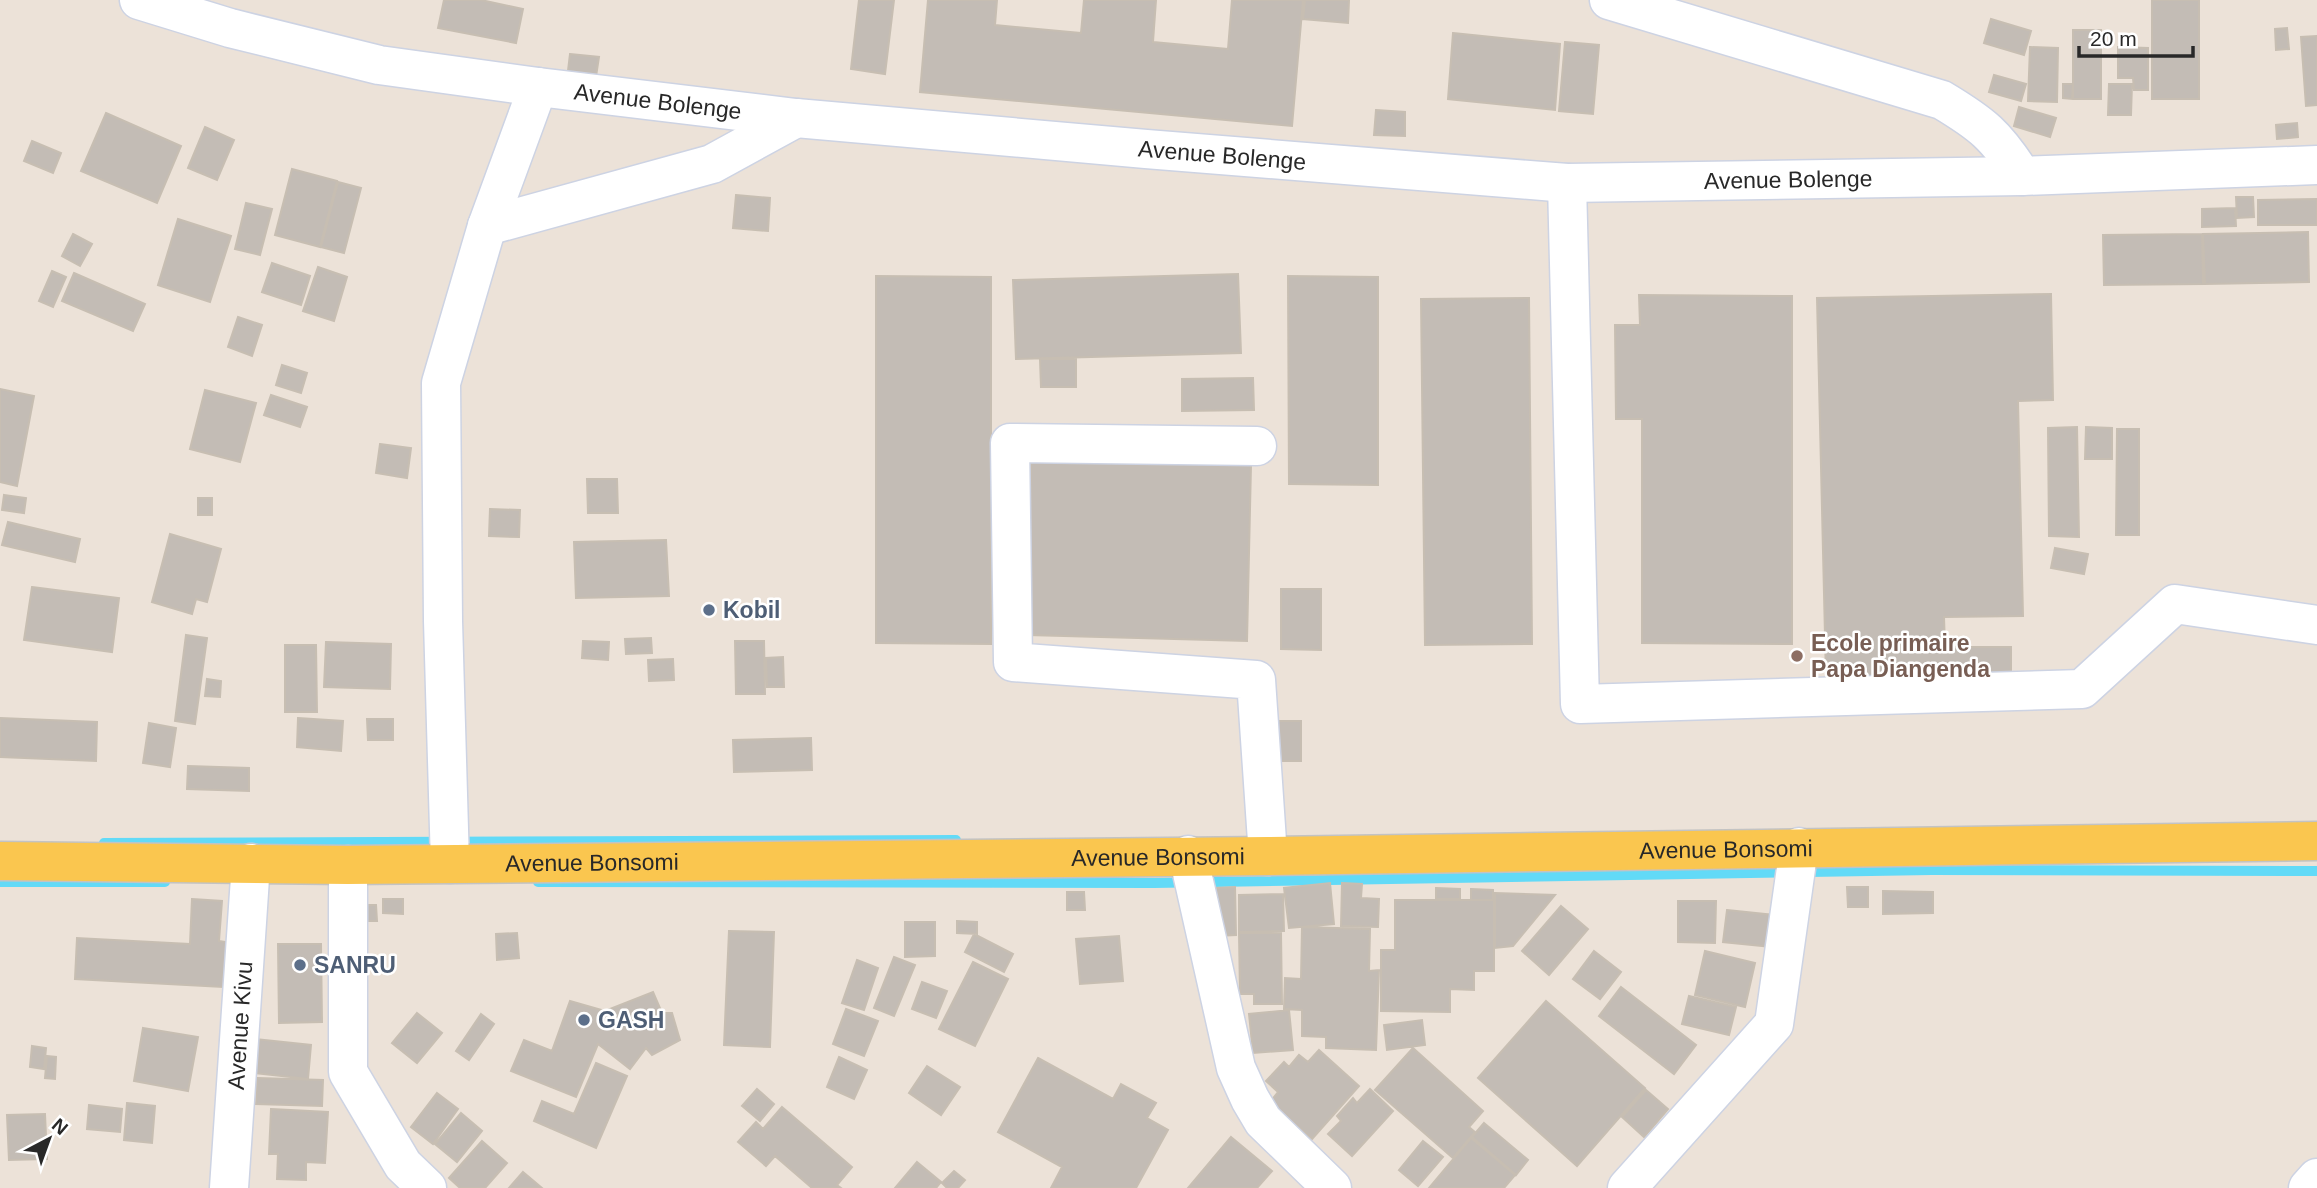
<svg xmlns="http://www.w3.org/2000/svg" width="2317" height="1188" font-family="Arial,sans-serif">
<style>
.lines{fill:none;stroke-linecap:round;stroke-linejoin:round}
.stream{stroke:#62daf7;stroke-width:10}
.building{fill:#c3bcb5;stroke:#c7beb2;stroke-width:2}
.minor-casing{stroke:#cdd3e3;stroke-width:41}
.major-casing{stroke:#c3c3c3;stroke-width:41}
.minor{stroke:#fff;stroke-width:38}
.major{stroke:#fac64f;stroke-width:38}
.service-dot{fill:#5c6f8a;stroke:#fff;stroke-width:2.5}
.education-dot{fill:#8d6e63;stroke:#fff;stroke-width:2.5}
.labels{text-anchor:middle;stroke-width:5;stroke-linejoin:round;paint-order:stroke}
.street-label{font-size:23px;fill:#282828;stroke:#fff}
.service-label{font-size:23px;font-weight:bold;fill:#4e5e75;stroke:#fff;text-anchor:start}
.education-label{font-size:23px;font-weight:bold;fill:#785e54;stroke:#fff;text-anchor:start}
</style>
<rect width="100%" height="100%" fill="#ece2d8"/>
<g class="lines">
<path class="stream" d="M104 843 956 840
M0 882H165
M538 882 1154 883 1932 870 2317 871"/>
</g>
<path class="building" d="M444 0H481L523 9 516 43 438 28Z
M859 0H894L885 74 851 69Z
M928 0H997L995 25 1081 33 1084 0H1156L1153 42 1228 49 1232 0H1303L1292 126 920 92Z
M1305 0H1349L1348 23 1303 19Z
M2152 0H2199V99H2152Z
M1991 19 2031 31 2024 55 1984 43Z
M2287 28 2289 49 2276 50 2275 29Z
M2073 30H2101V99H2073Z
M1453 33 1560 44 1555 110 1448 99Z
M2317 36V105L2306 106 2301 37Z
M1565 42 1599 45 1593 114 1559 111Z
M2030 47 2058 48 2057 102 2028 101Z
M2118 47 2148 48V90H2134L2133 78H2118Z
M570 54 599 57 595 83 567 79Z
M1994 75 2026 84 2021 101 1989 92Z
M2063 84H2073L2072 99 2063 98Z
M2109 84H2132L2131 115H2108Z
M2019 107 2056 118 2050 137 2014 126Z
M1376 110 1405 112V136L1374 135Z
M106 113 181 146 157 203 81 171Z
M2297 123 2298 137 2277 139 2276 125Z
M205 127 234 140 217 180 188 168Z
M32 141 61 153 53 173 24 161Z
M292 169 337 181 320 247 275 235Z
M338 182 361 188 344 253 321 247Z
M736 195 770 198 768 231 733 228Z
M2236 197H2253L2254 217 2237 218Z
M2317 199V225H2258V200Z
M246 203 272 209 260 255 235 249Z
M2235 208 2236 226 2202 227V209Z
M178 219 231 236 210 302 158 285Z
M2308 232 2309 282 2205 284 2203 234Z
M73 234 92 244 80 266 62 256Z
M2202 234 2203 284 2104 285 2103 235Z
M272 263 310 276 301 305 262 292Z
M318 267 347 277 334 321 303 311Z
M52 271 66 277 53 307 39 301Z
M74 273 145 304 133 331 62 301Z
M1238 274 1241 353 1016 359 1013 280Z
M876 276 991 277V644L876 643Z
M1288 276 1378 277V485L1289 484Z
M2051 294 2053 400 2018 401 2023 616 1944 617 1945 647H2011V675L1826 678 1817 298Z
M1639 295 1792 296V644L1642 643V419H1616L1615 325H1640Z
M1529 298 1532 644 1425 645 1421 299Z
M238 317 262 325 252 356 228 347Z
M1040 359H1076V387H1041Z
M282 365 307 373 301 393 276 385Z
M1253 378 1254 410 1182 411V379Z
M0 389 34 396 17 486 0 482Z
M205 390 256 403 240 462 190 449Z
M271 395 307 407 300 427 264 415Z
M2077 427 2079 537 2049 536 2048 428Z
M2086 427 2112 428V459H2085Z
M2117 429H2139V535H2116Z
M380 444 411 448 407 478 376 473Z
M1031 459 1251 465 1247 641 1028 635Z
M587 479H617L618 513H588Z
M4 495 26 498 24 513 2 510Z
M198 498H212V515H198Z
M490 509 520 510 519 537 489 536Z
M8 522 80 539 75 562 2 545Z
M170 534 221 549 207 602 196 599 192 614 152 602Z
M666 540 669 596 576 598 574 542Z
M2055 548 2088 554 2084 574 2051 568Z
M32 587 119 598 112 652 24 640Z
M1281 589H1321V650L1281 649Z
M186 635 207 638 195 724 175 721Z
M651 638 652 653 626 654 625 639Z
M583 641 609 642 608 660 582 658Z
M735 641H764L765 694H736Z
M326 642 391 644 390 689 324 687Z
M285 645H316L317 712H285Z
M783 657 784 687H767L766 658Z
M673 659 674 680 649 681 648 660Z
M207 679 221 681 220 697 205 696Z
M0 718 97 722 96 761 0 757Z
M298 718 343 721 341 751 297 747Z
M367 719H393V740H368Z
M1277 721H1301V761H1277Z
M149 723 176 728 170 767 143 763Z
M811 738 812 770 734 772 733 740Z
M188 766 249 768V791L187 789Z
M1330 883 1334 924 1289 928 1284 888Z
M1342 883 1362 884 1361 898 1379 899 1378 927 1341 926Z
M1235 887 1236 935 1216 936 1215 888Z
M1847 887H1868V907H1848Z
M1436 888 1460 889V899H1436Z
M1471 889 1493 890V900H1471Z
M1883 891 1933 892V913L1883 914Z
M1067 892H1084L1085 910H1067Z
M1495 893 1555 895 1513 946 1495 948Z
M1283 894 1284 931 1239 932V895Z
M192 899 222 901 219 941 226 942 223 987 75 979 77 938 190 944Z
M383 899H403V914L383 913Z
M1395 900H1494V971H1474V990L1450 989V1012L1381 1011V950H1395Z
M1678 901H1716L1715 943 1678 942Z
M356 905H376L377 921H357Z
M1561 906 1588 929 1549 975 1522 951Z
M1727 910 1774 915 1771 947 1723 942Z
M957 921 977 922V934L957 933Z
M905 922H935V956L905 957Z
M1302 927 1370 929 1369 971 1379 970 1376 1050 1326 1048V1037L1302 1036V1010L1284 1009 1285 978 1301 979Z
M729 931 774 932 770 1047 724 1045Z
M517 933 519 958 497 960 496 934Z
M1239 933H1281L1282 1004H1254V994H1240Z
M974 934 1013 954 1004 972 965 952Z
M1119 936 1123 981 1080 984 1076 939Z
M278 944H321L322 1022 279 1023Z
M1594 951 1621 972 1600 999 1573 979Z
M1705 951 1755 963 1745 1007 1695 995Z
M894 957 915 965 894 1016 874 1008Z
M857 960 878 968 864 1010 842 1003Z
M973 962 1008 979 975 1046 939 1029Z
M922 982 947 991 936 1018 912 1009Z
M1621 987 1696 1045 1674 1074 1599 1016Z
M653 992 662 1013H672L680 1040 652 1055 646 1048 630 1069 598 1044 576 1097 511 1071 524 1040 552 1051 570 1001 605 1011Z
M1689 996 1736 1007 1729 1035 1682 1024Z
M1546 1001 1645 1088 1577 1166 1478 1078Z
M846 1009 878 1021 864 1056 833 1044Z
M1289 1010 1293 1050 1253 1053 1249 1014Z
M417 1013 442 1033 417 1063 392 1043Z
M481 1014 494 1024 469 1060 456 1051Z
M1422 1020 1425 1045 1387 1050 1384 1025Z
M143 1028 198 1037 188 1091 134 1081Z
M255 1039 311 1045 308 1079 253 1073Z
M32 1046 46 1048 44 1069 30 1067Z
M1413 1048 1483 1111 1469 1127 1475 1132 1453 1158 1375 1090Z
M1319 1050 1359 1086 1312 1139 1270 1102 1278 1092 1266 1081 1284 1062 1289 1067 1299 1055 1308 1062Z
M47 1056 56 1057 55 1079 45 1078Z
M839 1057 867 1070 854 1099 827 1087Z
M1038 1058 1113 1099 1121 1084 1156 1103 1147 1118 1168 1130 1136 1188H1051L1062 1167 998 1132Z
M596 1063 627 1076 596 1148 534 1121 542 1101 574 1114Z
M927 1066 960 1087 941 1115 909 1093Z
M257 1078 323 1080 322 1106 256 1104Z
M757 1089 774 1104 760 1121 742 1106Z
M1370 1089 1393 1111 1352 1156 1328 1134 1341 1121 1337 1116 1353 1098 1357 1103Z
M1646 1090 1668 1109 1644 1137 1622 1117Z
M437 1093 458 1109 433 1144 411 1127Z
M127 1103 155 1106 152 1143 124 1140Z
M89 1105 122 1109 120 1132 87 1129Z
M782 1107 852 1167 837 1185 841 1188H812L775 1156 766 1166 738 1142 756 1122 763 1129Z
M271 1109 328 1112 325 1163 306 1162V1180L277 1179 278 1154H269Z
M461 1113 482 1131 457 1162 435 1144Z
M45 1114 47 1159 9 1160 7 1115Z
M1484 1123 1528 1160 1516 1175 1472 1137Z
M1231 1137 1272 1171 1257 1188H1188Z
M1471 1138 1515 1175 1504 1188H1429Z
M482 1141 507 1163 485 1188H460L449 1178Z
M1423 1141 1443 1157 1418 1186 1399 1170Z
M917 1162 941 1182 936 1188H895Z
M954 1171 965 1180 958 1188H947L942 1183Z
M523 1172 542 1188H509Z"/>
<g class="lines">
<defs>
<g id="minor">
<path id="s1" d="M139 0 230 28 379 65 538 87 796 118 1146 149 1567 183 2022 176 2317 165"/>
<path d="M1609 0 1942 100C1982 124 1996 135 2022 176"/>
<path d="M1567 183 1580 704 2082 689 2175 604 2317 625"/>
<path d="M487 226 712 164 796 118"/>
<path d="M1257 446 1010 443 1013 662 1256 680 1268 856"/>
<path d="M1188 855 1236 1068 1250 1099 1263 1121 1332 1188"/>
<path d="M450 864 443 621 441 383 487 226 538 87"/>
<path d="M348 865V1072L403 1165 427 1188"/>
<path id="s2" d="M229 1188 251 863"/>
<path d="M1627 1188 1774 1024 1799 847"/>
<path d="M2308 1188 2317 1178"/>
</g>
<g id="major">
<path id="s3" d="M0 861 348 865 1268 856 2317 841"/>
</g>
</defs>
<use href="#minor" class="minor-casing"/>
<use href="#major" class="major-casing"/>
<use href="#minor" class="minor"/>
<use href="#major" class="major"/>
</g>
<g class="service-dot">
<circle cx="709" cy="610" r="7"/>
<circle cx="300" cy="965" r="7"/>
<circle cx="584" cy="1020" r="7"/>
</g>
<circle class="education-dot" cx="1797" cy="656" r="7"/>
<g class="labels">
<g class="street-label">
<text dy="8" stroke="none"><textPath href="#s1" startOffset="530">Avenue Bolenge</textPath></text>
<text dy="8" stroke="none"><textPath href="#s1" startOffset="1097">Avenue Bolenge</textPath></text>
<text dy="8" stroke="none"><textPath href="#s1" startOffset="1664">Avenue Bolenge</textPath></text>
<text dy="8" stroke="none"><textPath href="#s3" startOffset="1726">Avenue Bonsomi</textPath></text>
<text dy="8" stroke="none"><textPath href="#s3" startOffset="1158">Avenue Bonsomi</textPath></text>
<text dy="8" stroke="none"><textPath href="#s3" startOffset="592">Avenue Bonsomi</textPath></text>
<text dy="8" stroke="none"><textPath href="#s2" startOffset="163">Avenue Kivu</textPath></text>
</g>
<g class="service-label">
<text x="723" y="618">Kobil</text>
<text x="314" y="973">SANRU</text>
<text x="598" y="1028">GASH</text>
</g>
<g class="education-label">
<text x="1811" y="651">Ecole primaire<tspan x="1811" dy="26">Papa Diangenda</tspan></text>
</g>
</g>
<g transform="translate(49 1139) rotate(41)" stroke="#ffffff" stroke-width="5" paint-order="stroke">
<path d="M0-5L12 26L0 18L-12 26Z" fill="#282828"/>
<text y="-10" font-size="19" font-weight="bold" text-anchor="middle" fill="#282828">N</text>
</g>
<path d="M2079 46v10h114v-10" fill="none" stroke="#282828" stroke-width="3.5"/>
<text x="2090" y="46" font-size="21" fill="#282828" stroke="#ffffff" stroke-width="5" paint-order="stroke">20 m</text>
</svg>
